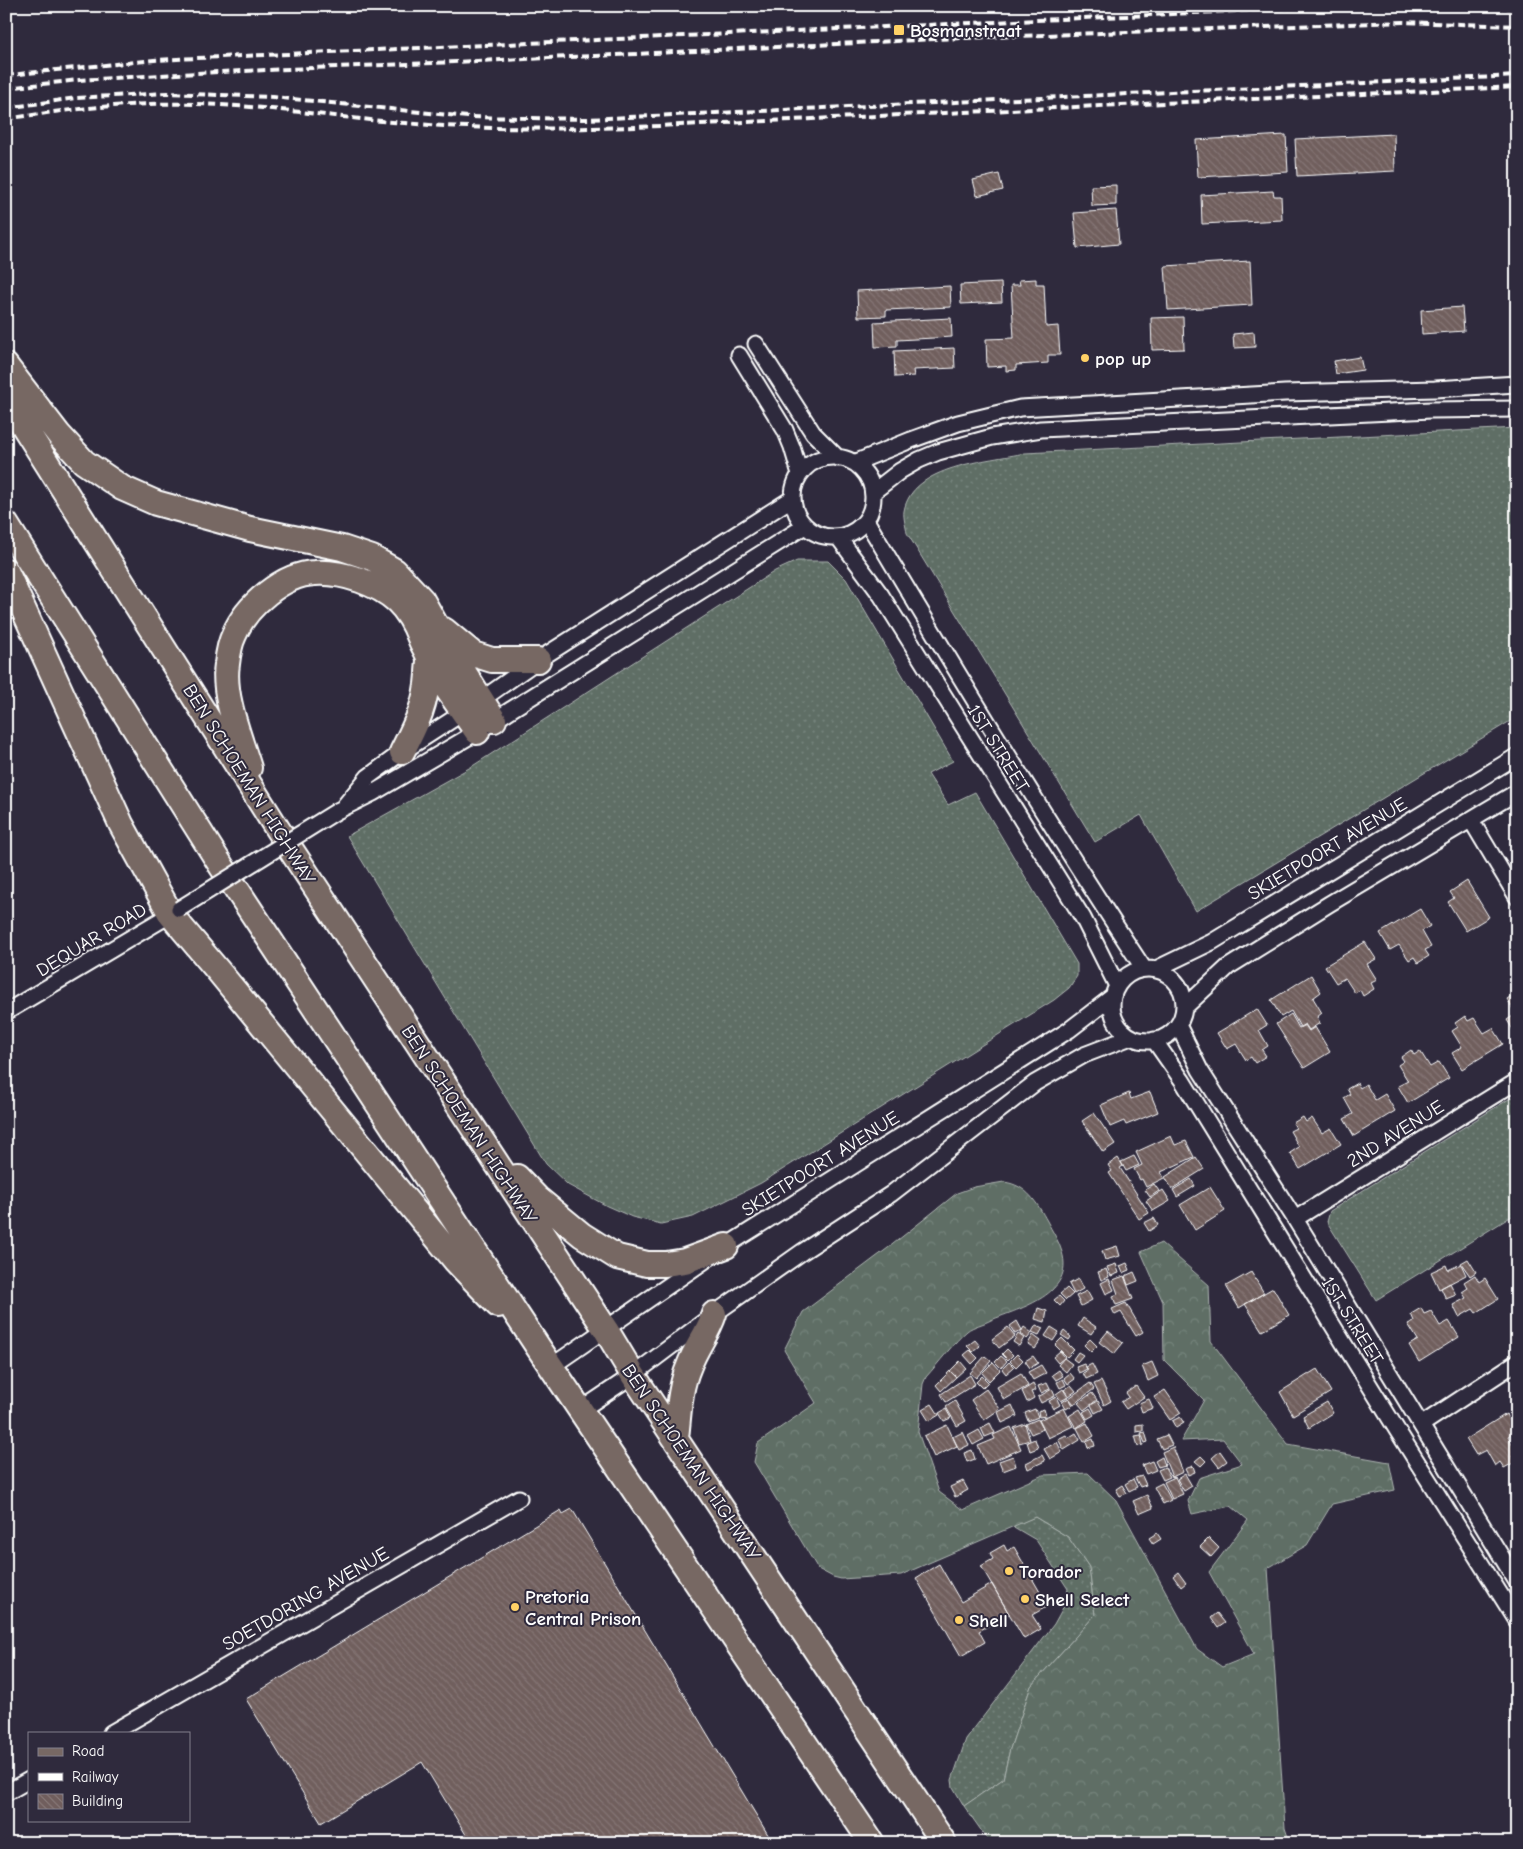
<svg xmlns="http://www.w3.org/2000/svg" width="1523" height="1849" viewBox="0 0 1523 1849" font-family="'Comic Neue',sans-serif">
  <style>
    .grass { fill: url(#grass-dots); stroke: #aeb6b2 }
    .forest { fill: url(#forest-crowns); stroke: #aeb6b2 }
    .building { fill: url(#building-back-hatch); stroke: #fff }
    .lines { fill: none; stroke-linecap: round; stroke-linejoin: round }
    .street-casing { stroke: #fff; stroke-width: 19 }
    .primary-casing { stroke: #fff; stroke-width: 28 }
    .street { stroke: #2f2a3d; stroke-width: 15 }
    .primary { stroke: #776864; stroke-width: 24 }
    .rail { stroke: #fff; stroke-width: 4; stroke-dasharray: 8 4; stroke-linecap: butt }
    .street-bridge-casing { stroke: #fff; stroke-width: 19; stroke-linecap: butt }
    .street-bridge { stroke: #2f2a3d; stroke-width: 15 }
    .poi-dot { fill: #ffd166; stroke: #2f2a3d; stroke-width: 2 }
    .labels { text-anchor: middle; stroke-width: 4; stroke-linejoin: round; paint-order: stroke }
    .poi-label { font-size: 19px; font-weight: bold; fill: #fff; stroke: #2f2a3d; text-anchor: start }
    .street-label { font-size: 19px; fill: #fff; stroke: #2f2a3d }
  </style>
  <defs>
    <pattern id="grass-dots" width="8" height="8" patternUnits="userSpaceOnUse" patternTransform="scale(1.25)"><rect width="8" height="8" fill="#5e6e65"/><path d="M2 2h.1M6 6h.1" fill="none" stroke="#76847c" stroke-width="1.8" stroke-linecap="round"/></pattern>
    <pattern id="forest-crowns" width="20" height="18" patternUnits="userSpaceOnUse" patternTransform="scale(1.25)"><rect width="20" height="18" fill="#5e6e65"/><path d="M2 6a3 3 0 1 1 6 0M12 15a3 3 0 1 1 6 0" fill="none" stroke="#76847c"/></pattern>
    <pattern id="building-back-hatch" width="6" height="6" patternUnits="userSpaceOnUse" patternTransform="scale(1.25)"><rect width="6" height="6" fill="#705e5d"/><path d="M-1 5l2 2M0 0l6 6M5-1l2 2" fill="none" stroke="#857675"/></pattern>
  </defs>
  <rect width="100%" height="100%" fill="#2f2a3d"/>
  <filter id="ink" filterUnits="userSpaceOnUse"><feTurbulence type="fractalNoise" baseFrequency=".02" numOctaves="2"/><feDisplacementMap in="SourceGraphic" scale="10" xChannelSelector="R" yChannelSelector="G"/><feConvolveMatrix kernelMatrix="1 2 1 2 8 2 1 2 1" color-interpolation-filters="sRGB"/></filter>
  <g filter="url(#ink)">
    <path class="grass" d="M1517,428V717L1196,911L1141,815L1095,842L907,533C906,527 903,517 904,511C912,465 988,461 1025,453Z
      M797,561H828L846,579L953,761L928,774L948,805L975,792L1077,964V976L1069,988L1054,1000L761,1183L693,1217L661,1224L632,1217L607,1206L568,1185L546,1164L347,836L471,767L775,571Z
      M1517,1094V1213L1376,1300L1327,1222L1330,1211Z
      M1035,1517L1068,1537L1089,1567L1095,1615L1031,1686L1010,1749L1003,1779L964,1806L953,1787L952,1780L966,1739L1054,1624L1065,1604L1068,1589L1036,1540L1012,1526Z"/>
    <path class="forest" d="M1004,1182C1027,1185 1037,1203 1047,1221C1052,1231 1059,1241 1062,1252C1075,1294 1021,1308 991,1320C984,1324 973,1326 967,1331C955,1341 938,1364 926,1377L923,1384L918,1432L939,1492L963,1510L1043,1475L1088,1473L1116,1500L1197,1649L1222,1667L1254,1654L1209,1572L1248,1520L1231,1506L1192,1514L1188,1501L1199,1478L1242,1464L1223,1439L1181,1441L1204,1400L1164,1360L1163,1302L1141,1252L1161,1243L1209,1285L1211,1341L1288,1444L1389,1462L1395,1490L1332,1504L1307,1545L1268,1568L1285,1828L1290,1843H990L964,1806L1003,1779L1010,1749L1031,1686L1095,1615L1089,1567L1068,1537L1035,1517L901,1575L841,1579L833,1577L818,1569L754,1462L758,1443L816,1403L784,1350L803,1312L888,1248L957,1193L974,1187Z"/>
    <path class="building" d="M1394,134L1395,171L1297,176L1295,139Z
      M1286,135L1288,172L1198,177L1196,140Z
      M999,174L1003,190L977,196L973,180Z
      M1116,185V205L1092,206L1091,186Z
      M1273,191L1274,196H1281L1282,220L1202,224L1201,195Z
      M1116,210L1119,244L1077,248L1074,213Z
      M1250,261L1252,305L1168,310L1165,266Z
      M1036,279V284H1044L1046,327L1058,326L1060,355H1048V363L1016,365V370L1006,371V366L987,367L986,339L1014,338L1011,285H1020L1019,280Z
      M1001,283L1002,302L961,304L960,285Z
      M950,286L951,307L886,310V316L858,317L857,291Z
      M1462,307L1464,331L1422,334L1421,310Z
      M1183,317L1184,349L1152,350L1151,318Z
      M951,318L952,337L897,340V346L875,347L874,322Z
      M1254,332L1255,347L1234,348L1233,334Z
      M954,348L955,368L913,370L914,376L895,377L894,351Z
      M1360,357L1363,370L1336,374L1334,361Z
      M1467,881L1489,917L1466,931L1448,902L1454,898L1450,892Z
      M1420,909L1430,926L1422,931L1431,947L1425,950L1429,956L1418,963L1414,957L1409,960L1399,945L1390,950L1380,933Z
      M1365,942L1376,959L1367,964L1377,980L1371,983L1374,989L1363,996L1360,990L1355,993L1345,978L1336,983L1325,966Z
      M1311,975L1321,992L1313,998L1322,1013L1317,1017L1320,1023L1309,1030L1305,1024L1300,1027L1291,1011L1281,1017L1271,1000Z
      M1517,986V1036L1507,1020L1516,1014L1507,999L1513,995L1510,990Z
      M1257,1009L1267,1025L1259,1030L1268,1046L1262,1050L1266,1056L1255,1063L1251,1057L1246,1060L1236,1044L1227,1049L1217,1033Z
      M1291,1014L1299,1028L1305,1025L1309,1031L1315,1027L1330,1052L1304,1068L1276,1024Z
      M1465,1016L1468,1021L1474,1018L1484,1033L1493,1028L1503,1044L1462,1069L1452,1053L1462,1047L1452,1031L1458,1027L1455,1023Z
      M1411,1050L1414,1055L1420,1051L1430,1067L1439,1062L1449,1078L1408,1103L1398,1086L1408,1081L1398,1065L1404,1061L1401,1057Z
      M1357,1083L1360,1088L1366,1084L1375,1100L1385,1094L1395,1111L1354,1136L1344,1119L1353,1114L1344,1098L1350,1094L1347,1089Z
      M1150,1092L1158,1112L1126,1125L1124,1121L1110,1127L1101,1105L1129,1093L1131,1099Z
      M1094,1113L1115,1144L1103,1152L1082,1121Z
      M1303,1117L1306,1122L1312,1118L1322,1133L1331,1128L1341,1144L1300,1169L1290,1153L1299,1147L1290,1131L1296,1128L1293,1123Z
      M1171,1136L1175,1145L1186,1141L1194,1157L1161,1172L1164,1178L1146,1187L1142,1179L1140,1180L1134,1169L1142,1165L1136,1152Z
      M1134,1156L1139,1165L1126,1171L1121,1162Z
      M1196,1157L1204,1169L1172,1189L1165,1177Z
      M1118,1158L1123,1166L1120,1168L1149,1213L1139,1219L1109,1173L1112,1171L1108,1165Z
      M1191,1179L1195,1186L1177,1197L1173,1190Z
      M1154,1184L1159,1191L1150,1197L1145,1190Z
      M1210,1187L1225,1211L1195,1230L1180,1205Z
      M1163,1190L1170,1201L1153,1211L1146,1201Z
      M1154,1218L1158,1225L1149,1231L1144,1223Z
      M1117,1246L1120,1256L1105,1260L1102,1251Z
      M1468,1259L1476,1272L1470,1276L1461,1263Z
      M1127,1263L1130,1270L1123,1273L1120,1266Z
      M1116,1264L1119,1273L1111,1276L1107,1267Z
      M1461,1264L1466,1275L1439,1289L1431,1272L1446,1265L1448,1270Z
      M1106,1269L1109,1277L1101,1280L1098,1272Z
      M1134,1272L1138,1281L1128,1285L1125,1276Z
      M1251,1272L1264,1293L1239,1308L1226,1286Z
      M1475,1275L1479,1282L1485,1278L1498,1299L1476,1313L1473,1309L1459,1317L1453,1305L1466,1298L1462,1292L1468,1288L1464,1282Z
      M1124,1276L1133,1299L1116,1305L1113,1296L1118,1294L1113,1280Z
      M1078,1279L1083,1289L1074,1294L1069,1284Z
      M1109,1279L1114,1290L1106,1294L1101,1283Z
      M1450,1283L1456,1295L1446,1299L1441,1288Z
      M1067,1288L1073,1294L1066,1300L1060,1294Z
      M1273,1288L1289,1315L1262,1331L1245,1304Z
      M1087,1291L1092,1300L1081,1306L1076,1296Z
      M1059,1296L1064,1301L1060,1306L1054,1300Z
      M1126,1303L1143,1332L1136,1336L1121,1312L1115,1315L1112,1309Z
      M1038,1308L1047,1311L1045,1322L1035,1319Z
      M1421,1308L1424,1314L1431,1311L1440,1326L1449,1321L1459,1337L1419,1362L1409,1345L1418,1340L1408,1324L1414,1321L1411,1314Z
      M1083,1318L1096,1327L1091,1334L1078,1326Z
      M1017,1321L1022,1330L1015,1334L1010,1326Z
      M1036,1325L1043,1328L1039,1335L1032,1332Z
      M1008,1327L1015,1336L999,1348L992,1339Z
      M1024,1327L1032,1333L1027,1339L1020,1334Z
      M1051,1327L1059,1332L1053,1341L1045,1336Z
      M1064,1331L1071,1337L1069,1340L1061,1335Z
      M1108,1331L1123,1343L1114,1354L1099,1342Z
      M1018,1334L1024,1338L1019,1346L1013,1342Z
      M1033,1335L1041,1341L1035,1349L1028,1344Z
      M1062,1338L1074,1350L1067,1357L1055,1345Z
      M1090,1339L1097,1346L1091,1352L1084,1345Z
      M975,1340L980,1346L973,1352L967,1346Z
      M1007,1349L1013,1355L1008,1360L1002,1354Z
      M970,1350L978,1358L972,1364L964,1355Z
      M1060,1351L1065,1357L1058,1363L1053,1357Z
      M1078,1352L1083,1355L1077,1362L1073,1359Z
      M1017,1354L1023,1360L1016,1367L1010,1361Z
      M985,1356L991,1361L976,1378L970,1373Z
      M1001,1356L1007,1361L1001,1368L995,1362Z
      M1033,1356L1038,1363L1030,1368L1025,1361Z
      M1064,1358L1072,1364L1066,1372L1058,1365Z
      M960,1361L966,1368L956,1377L950,1371Z
      M993,1362L1000,1370L989,1381L982,1373Z
      M1009,1362L1014,1367L1006,1374L1002,1369Z
      M1152,1362L1158,1376L1148,1381L1142,1366Z
      M1084,1364L1087,1369L1079,1373L1076,1367Z
      M1092,1364L1097,1374L1086,1379L1083,1373L1088,1370L1086,1367Z
      M1041,1365L1046,1373L1033,1380L1028,1372Z
      M1317,1369L1331,1392L1293,1415L1280,1392Z
      M1059,1370L1063,1376L1056,1380L1052,1375Z
      M950,1371L956,1377L941,1391L936,1385Z
      M1021,1373L1028,1386L1004,1400L997,1387Z
      M1070,1373L1075,1379L1068,1384L1064,1378Z
      M970,1375L975,1384L946,1402L941,1394Z
      M982,1376L988,1382L982,1388L976,1382Z
      M1063,1379L1066,1385L1060,1388L1057,1382Z
      M1101,1381L1111,1401L1104,1405L1094,1384Z
      M1047,1383L1050,1389L1041,1393L1038,1386Z
      M1090,1383L1094,1389L1074,1404L1069,1398Z
      M1033,1384L1036,1390L1031,1392L1034,1398L1027,1402L1022,1391Z
      M1071,1385L1076,1391L1069,1396L1064,1390Z
      M1136,1386L1144,1397L1126,1409L1121,1402L1129,1397L1126,1393Z
      M986,1389L1000,1409L984,1420L971,1400Z
      M1052,1389L1055,1396L1041,1403L1038,1397Z
      M1063,1389L1068,1397L1061,1401L1056,1394Z
      M1165,1390L1181,1413L1170,1420L1154,1397Z
      M1092,1393L1097,1400L1084,1410L1078,1403Z
      M1056,1397L1060,1405L1053,1409L1049,1401Z
      M1069,1398L1073,1405L1066,1409L1062,1402Z
      M1149,1399L1153,1408L1142,1412L1139,1403Z
      M955,1401L966,1421L957,1426L946,1407Z
      M1098,1401L1103,1409L1095,1413L1091,1405Z
      M1327,1402L1333,1413L1309,1428L1303,1416Z
      M932,1404L939,1415L929,1421L922,1410Z
      M1012,1405L1017,1416L1002,1423L998,1412Z
      M1064,1408L1073,1426L1048,1438L1039,1420Z
      M1090,1408L1094,1415L1087,1419L1083,1412Z
      M946,1409L951,1418L944,1421L939,1413Z
      M1035,1409L1038,1417L1028,1421L1025,1413Z
      M1044,1409L1046,1416L1039,1417L1038,1411Z
      M1080,1409L1087,1421L1076,1428L1069,1416Z
      M1506,1414L1516,1431L1508,1436L1517,1452L1512,1456L1515,1462L1504,1468L1500,1462L1495,1466L1486,1450L1476,1455L1466,1439Z
      M1180,1417L1184,1423L1176,1428L1172,1421Z
      M1038,1419L1043,1429L1031,1434L1026,1424Z
      M990,1423L995,1433L985,1437L981,1428Z
      M1087,1423L1094,1436L1084,1442L1077,1428Z
      M1025,1424L1030,1440L1019,1443L1014,1428Z
      M1143,1424V1431L1136,1432V1425Z
      M947,1425L957,1446L934,1457L924,1436Z
      M1011,1427L1021,1449L986,1464L978,1446L995,1439L993,1435Z
      M979,1430L984,1439L973,1445L968,1436Z
      M963,1432L969,1445L959,1450L953,1437Z
      M1145,1432L1148,1442L1145,1443L1141,1433Z
      M1076,1433L1080,1440L1064,1450L1058,1439L1066,1435L1068,1438Z
      M1141,1435L1143,1445L1138,1446L1135,1436Z
      M1167,1435L1172,1445L1162,1449L1157,1439Z
      M1035,1439L1038,1448L1030,1451L1027,1442Z
      M1093,1439L1095,1446L1088,1448L1086,1442Z
      M1057,1442L1062,1452L1050,1459L1044,1449Z
      M1173,1447L1183,1472L1172,1477L1162,1452Z
      M972,1450L975,1459L967,1462L964,1453Z
      M1220,1451L1227,1461L1219,1467L1212,1458Z
      M1042,1455L1045,1461L1028,1469L1026,1463Z
      M1013,1456L1016,1466L1003,1471L999,1461Z
      M1201,1456L1206,1461L1201,1466L1195,1461Z
      M1162,1457L1165,1465L1158,1467L1155,1461Z
      M1152,1461L1156,1470L1146,1474L1142,1465Z
      M1193,1466L1195,1472L1188,1475L1185,1469Z
      M1165,1467L1170,1477L1163,1480L1158,1470Z
      M1185,1474L1192,1486L1184,1491L1177,1479Z
      M1142,1476L1146,1485L1140,1487L1135,1478Z
      M1175,1477L1183,1494L1172,1499L1164,1482Z
      M1133,1479L1137,1487L1129,1491L1125,1484Z
      M963,1481L968,1490L955,1497L950,1487Z
      M1162,1483L1171,1500L1163,1504L1154,1487Z
      M1122,1485L1127,1493L1120,1496L1116,1489Z
      M1147,1495L1153,1508L1139,1514L1133,1501Z
      M572,1509L773,1843H471L422,1762L321,1823L246,1699L561,1510L563,1514Z
      M1157,1533L1161,1539L1153,1544L1149,1538Z
      M1209,1538L1219,1548L1211,1557L1200,1547Z
      M1004,1545L1007,1551L1014,1547L1048,1606L1032,1615L1041,1629L1024,1639L981,1566L993,1559L990,1553Z
      M939,1564L961,1602L992,1584L1009,1614L979,1631L985,1642L961,1656L916,1578Z
      M1178,1572L1186,1583L1181,1587L1173,1576Z
      M1217,1613L1225,1623L1218,1628L1211,1618Z"/>
    <g class="lines">
      <g class="street-casing">
        <path id="street" d="M756,344L813,433L838,458
          M739,355L785,430L792,447L800,474
          M793 497a40 40 0 1 1 80 0a40 40 0 1 1-80 0Z
          M854,463L911,440L958,423L1020,408L1285,393L1435,389L1517,384
          M873,492L900,471L919,460L938,452L992,437L1041,429L1431,410L1517,409
          M866,520C956,671 1047,822 1144,969
          M838,537L881,595L1083,918L1117,986
          M345,805L368,777L402,752L464,712L538,660L793,498
          M337,811L373,793L477,732L512,709L805,526
          M1471,820L1517,897
          M1112 1005a36 36 0 1 1 72 0a36 36 0 1 1-72 0Z
          M1156,969L1212,942L1517,756
          M1184,1008L1228,967L1329,904L1517,792
          M6,1012L178,910
          M1178,1025L1200,1070L1295,1219L1517,1582
          M1154,1040L1182,1080L1397,1430L1517,1621
          M1295,1219L1517,1081
          M552,1366L726,1246L1069,1030L1112,997
          M581,1410L633,1375L714,1314L802,1252L891,1194L1035,1083L1084,1055L1131,1037
          M1421,1425L1517,1362
          M111,1733L519,1498
          M6,1793L29,1780"/>
      </g>
      <g class="primary-casing">
        <path id="primary" d="M6,366L59,435L84,462L122,488L156,503L250,529L342,548L372,558L395,571L422,600L451,652L494,720
          M6,398L278,830L606,1330L633,1375L944,1843
          M6,524L222,867L540,1350L872,1843
          M6,571L121,824L171,915L220,973L455,1260L498,1305
          M444,630L473,654L492,660H538
          M429,658L440,679L477,732
          M249,768C240,738 222,695 227,664C228,655 230,643 234,635C246,606 283,574 315,573C330,572 345,575 360,580C391,591 408,606 420,638C422,645 428,652 429,659C429,663 428,669 428,674C426,706 416,724 402,752
          M517,1177L537,1198L582,1235L617,1257L647,1264H666L685,1261L726,1246
          M676,1438C679,1413 679,1389 689,1366C696,1347 708,1333 714,1314"/>
      </g>
      <use href="#street" class="street"/>
      <use href="#primary" class="primary"/>
      <path class="rail" d="M1447,6L1517,8
        M6,76L27,73L154,60L1348,6
        M6,88L79,80L196,73L595,56L936,39L1403,22L1517,26
        M6,108L76,98L167,93L273,97L468,117L587,119L1517,76
        M6,119C69,109 131,102 194,104C265,105 335,118 405,123C482,130 559,129 636,127L1517,87"/>
      <g class="street-bridge-casing">
        <path id="street-bridge" d="M179,909L337,811"/>
      </g>
      <use href="#street-bridge" class="street-bridge"/>
    </g>
  </g>
  <g class="poi-dot">
    <rect x="893" y="24" width="12" height="12" rx="2.5"/>
    <circle cx="1085" cy="358" r="5"/>
    <circle cx="1009" cy="1571" r="5"/>
    <circle cx="1025" cy="1599" r="5"/>
    <circle cx="515" cy="1607" r="5"/>
    <circle cx="959" cy="1620" r="5"/>
  </g>
  <g class="labels">
    <g class="poi-label">
      <text x="910" y="37">Bosmanstraat</text>
      <text x="1095" y="365">pop up</text>
      <text x="1019" y="1578">Torador</text>
      <text x="525" y="1603">Pretoria<tspan x="525" dy="22">Central Prison</tspan></text>
      <text x="1035" y="1606">Shell Select</text>
      <text x="969" y="1627">Shell</text>
    </g>
    <g class="street-label">
      <text transform="translate(999 748) rotate(58)" y="7">1ST STREET</text>
      <text transform="translate(250 784) rotate(58)" y="7">BEN SCHOEMAN HIGHWAY</text>
      <text transform="translate(1327 848) rotate(-31)" y="7">SKIETPOORT AVENUE</text>
      <text transform="translate(91 939) rotate(-31)" y="7">DEQUAR ROAD</text>
      <text transform="translate(470 1124) rotate(57)" y="7">BEN SCHOEMAN HIGHWAY</text>
      <text transform="translate(1395 1133) rotate(-32)" y="7">2ND AVENUE</text>
      <text transform="translate(820 1163) rotate(-32)" y="7">SKIETPOORT AVENUE</text>
      <text transform="translate(1353 1320) rotate(58)" y="7">1ST STREET</text>
      <text transform="translate(692 1462) rotate(56)" y="7">BEN SCHOEMAN HIGHWAY</text>
      <text transform="translate(305 1598) rotate(-30)" y="7">SOETDORING AVENUE</text>
    </g>
  </g>
  <rect width="1523" height="1849" fill="none" stroke="#2f2a3d" stroke-width="25"/>
  <rect x="12" y="12" width="1498" height="1824" fill="none" stroke="#fff" stroke-width="2" filter="url(#ink)"/>
  <rect x="28" y="1732" width="162" height="90" fill="#2f2a3d" stroke="#827f8b"/>
  <rect x="38" y="1748" width="25" height="8" fill="#776864" stroke="#827f8b"/>
  <text x="72" y="1756" font-size="15" fill="#ffffff">Road</text>
  <rect x="38" y="1773" width="25" height="8" fill="#ffffff" stroke="#827f8b"/>
  <text x="72" y="1782" font-size="15" fill="#ffffff">Railway</text>
  <rect x="38" y="1794" width="25" height="15" fill="url(#building-back-hatch)" stroke="#827f8b"/>
  <text x="72" y="1806" font-size="15" fill="#ffffff">Building</text>
</svg>
